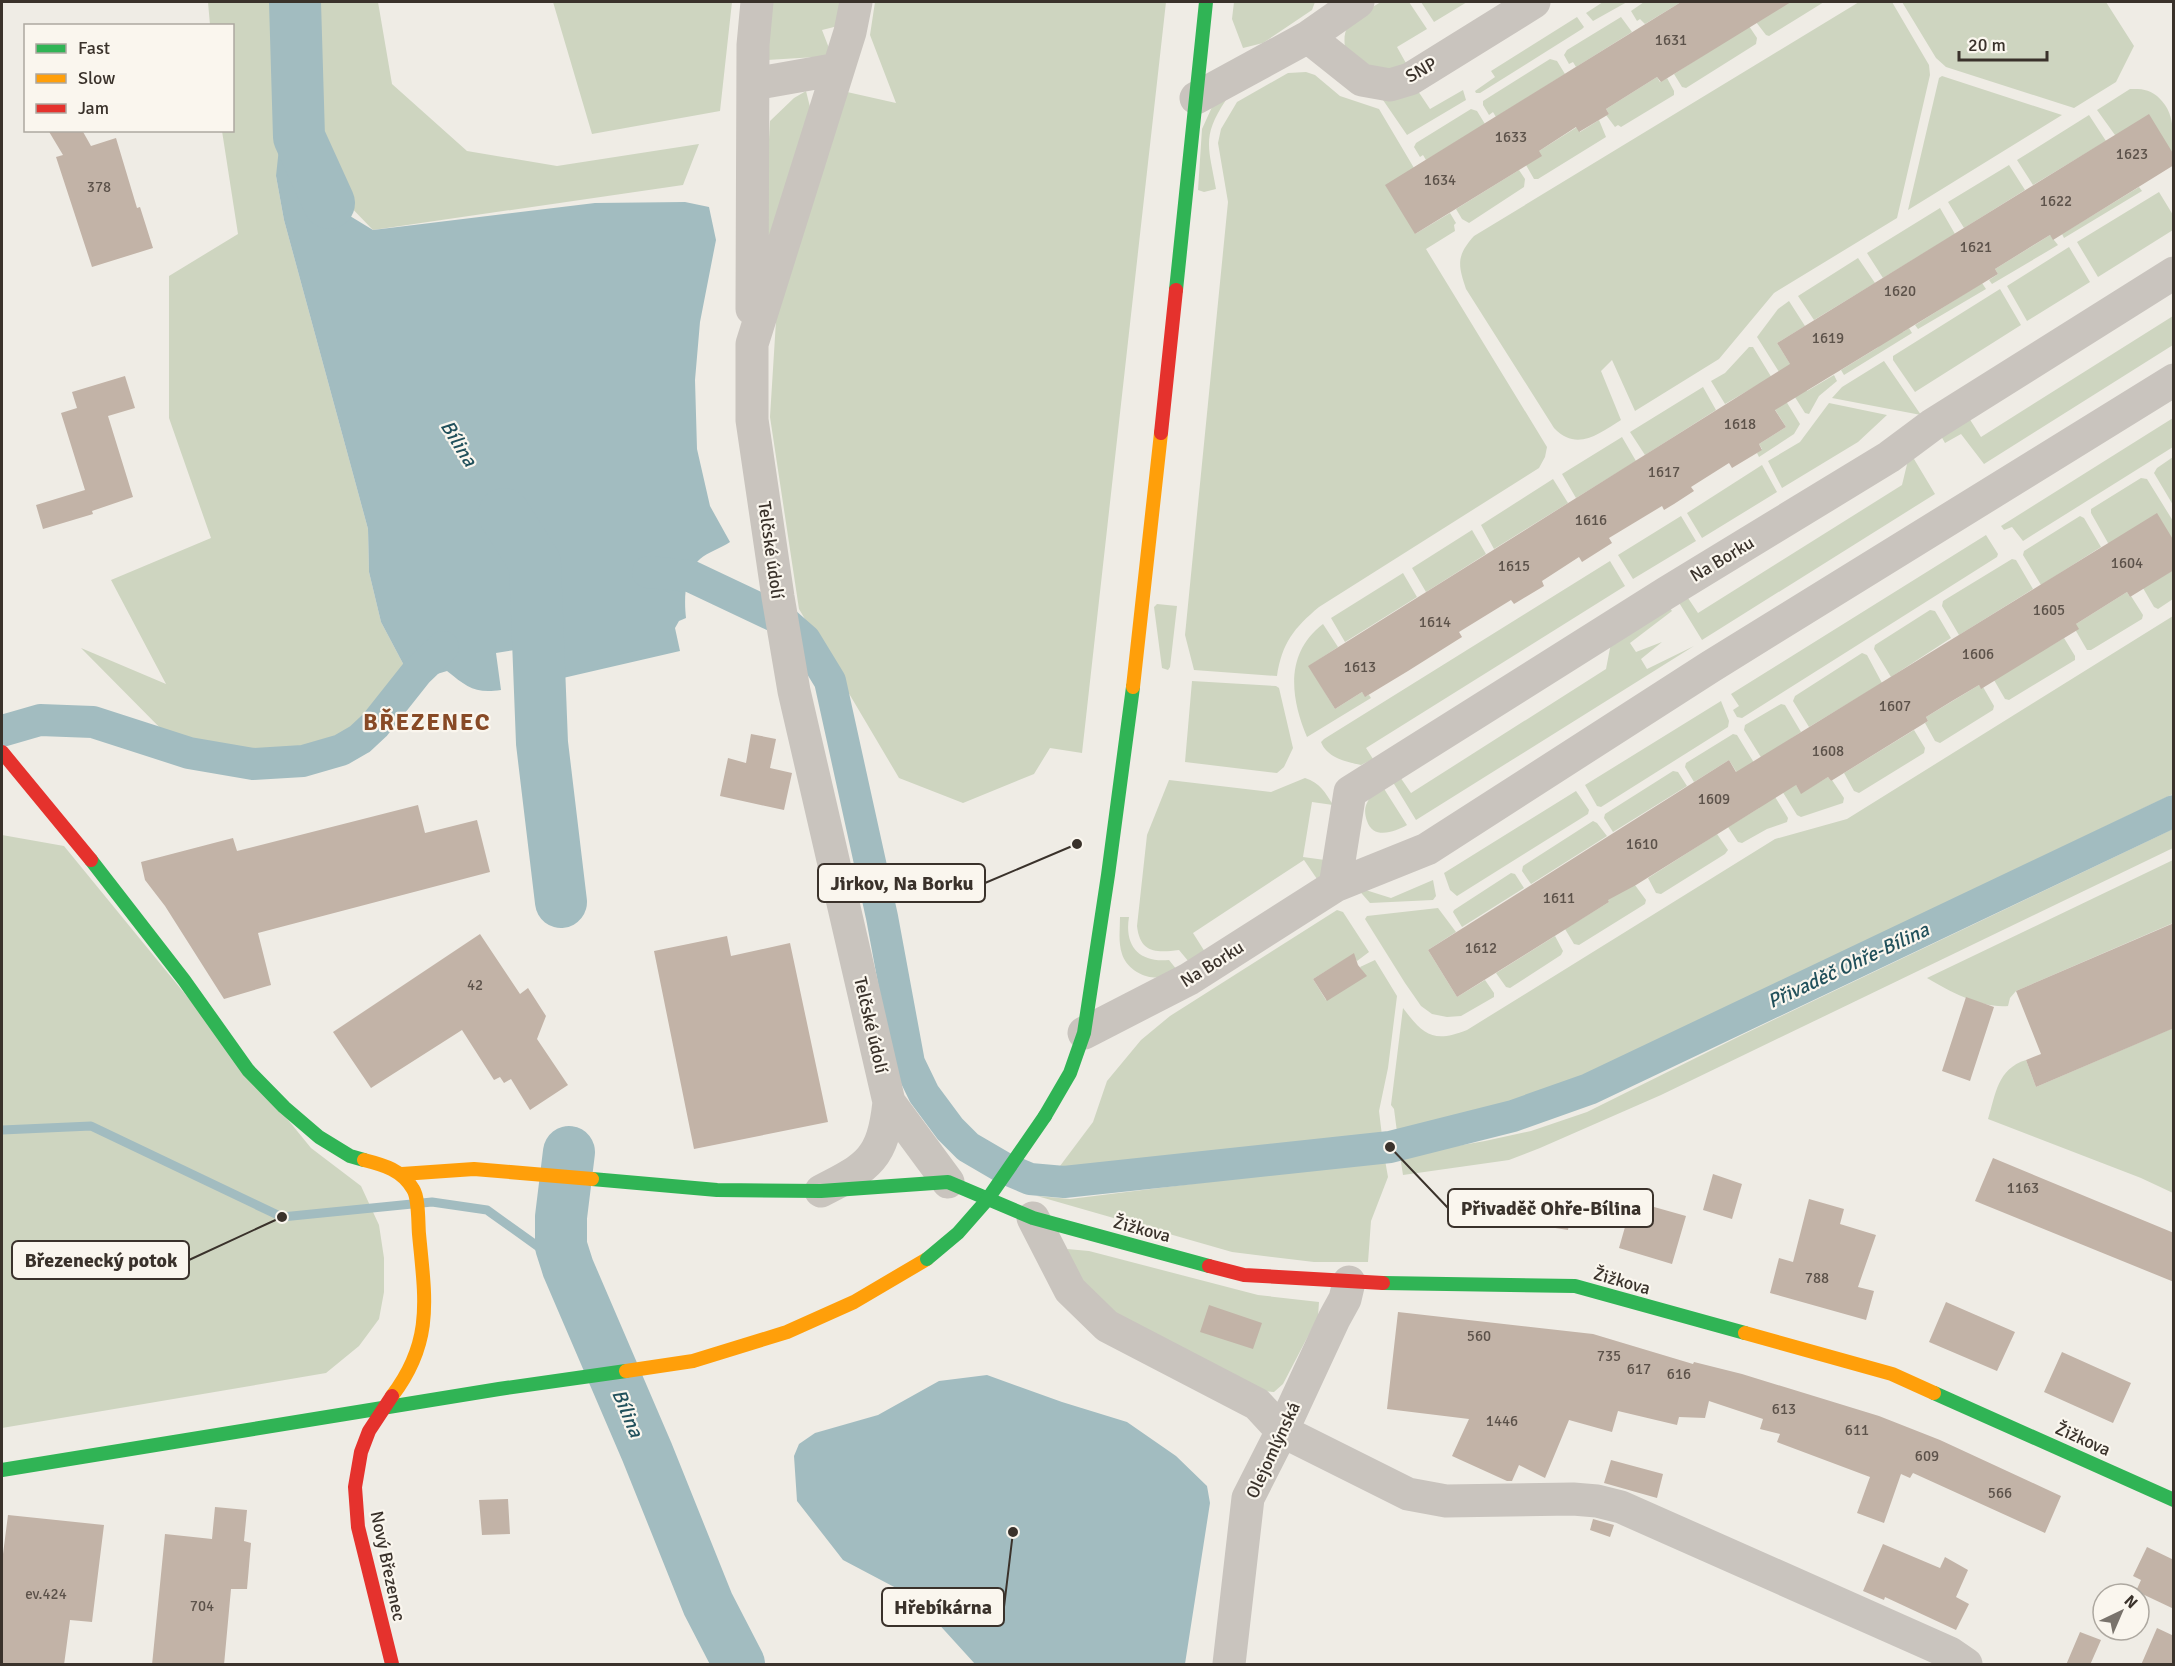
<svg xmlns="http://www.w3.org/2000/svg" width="2175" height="1666" viewBox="0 0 2175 1666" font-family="Signika,sans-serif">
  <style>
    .green { fill: #ced5c0 }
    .water { fill: #a2bcc0 }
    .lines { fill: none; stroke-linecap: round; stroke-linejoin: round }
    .stream { stroke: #a2bcc0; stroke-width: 9 }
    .canal { stroke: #a2bcc0; stroke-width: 32 }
    .river { stroke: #a2bcc0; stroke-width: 52 }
    .building { fill: #c2b3a7 }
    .street { stroke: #c9c4be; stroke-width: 33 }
    .fast { stroke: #30b455; stroke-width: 14 }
    .slow { stroke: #ff9f0a; stroke-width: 14 }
    .jam { stroke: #e5322d; stroke-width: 14 }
    .fast-bridge { stroke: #30b455; stroke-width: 14 }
    .labels { text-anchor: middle; stroke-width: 4.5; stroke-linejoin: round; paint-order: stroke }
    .number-label { font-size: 15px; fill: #5c524a }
    .street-label { font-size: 18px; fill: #3a322b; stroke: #faf6ee }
    .water-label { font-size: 20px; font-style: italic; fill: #21505b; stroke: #faf6ee }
    .district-label { font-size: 24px; font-weight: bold; letter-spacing: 1.5px; fill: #884a26; stroke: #faf6ee }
    .leader { fill: none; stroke: #3a322b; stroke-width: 2 }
    .callout-dot { fill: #3a322b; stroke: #faf6ee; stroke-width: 2 }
    .callout { fill: #faf6ee; stroke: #3a322b; stroke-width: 2 }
    .callout-label { font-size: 20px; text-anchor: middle; font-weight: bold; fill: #3a322b }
  </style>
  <rect width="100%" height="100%" fill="#efece5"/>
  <path class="green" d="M208,2H378L392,84L467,151L557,166L699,144L683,185L373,230L341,197L276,176L284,220L368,529L369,572L381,622L408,673L378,713L358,733L340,743L288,756L248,758L175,743L81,648L166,684L111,580L211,538L169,418V276L238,234L222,131L232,130V26L210,25Z
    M553,2H732L720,111L592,134Z
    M768,2H846L842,25L822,30L832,56L767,60Z
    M875,2H1166L1082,753L1050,748L1034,774L963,803L899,778L799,609L770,417L777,305L847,92L896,103L870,35Z
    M1234,2H1315L1312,10L1263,43L1243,48L1232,19Z
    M1381,2H1409L1427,29L1397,47L1407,65L1377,71L1345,47C1341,20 1361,14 1381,2Z
    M1421,2H1467L1434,22Z
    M1603,2H1627L1593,21L1586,13Z
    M1644,2H1681L1645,24L1640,19L1637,21L1631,11Z
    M1789,2H1824L1769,36L1766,35L1756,22Z
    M1859,2H1892L1929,65L1930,75L1897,218L1774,293L1719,359L1635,411L1612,360L1601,371L1621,420C1598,434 1577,452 1554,428L1466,289C1458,265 1456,256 1474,236Z
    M1902,2H2106L2134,46L2116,82L2074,108L1946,67L1936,58Z
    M1577,17L1584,27L1582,29L1480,93H1476L1475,91L1495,77L1491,71Z
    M1621,17L1632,32L1576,67L1573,62L1569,64L1564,55L1567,50Z
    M1749,26L1757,38L1756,44L1686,88L1682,87L1674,74Z
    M1550,59L1557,61L1565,74L1496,117L1493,112L1489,115L1483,105V101Z
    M1306,72L1315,75L1340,96L1379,109L1414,168L1415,234L1450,213L1456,223L1454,225L1455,231L1426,249L1547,447L1545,457L1539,468L1319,607C1294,628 1282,643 1277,676L1194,670L1185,635L1228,202L1218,143L1221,129L1237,102L1288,73Z
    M1942,76L2062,115L1908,210L1939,78Z
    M1657,77L1660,82L1667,78L1674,91V95L1621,127L1618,125L1615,127L1606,115L1609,114L1606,109Z
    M2130,89C2142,89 2148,89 2157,96C2175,112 2173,129 2173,155L2115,135L2097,110Z
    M1463,90L1466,100L1407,135L1383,100L1418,91L1430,109Z
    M806,91L810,107L769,260L765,211L770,121L794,98Z
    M1226,100C1201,137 1209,148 1216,189L1204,192L1198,190L1202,129L1212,107Z
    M1471,109L1477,111L1485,124L1426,160L1423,155L1420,157L1414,147L1416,143Z
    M2089,115L2106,141L2033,185L2017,160Z
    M1599,120L1606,137L1538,179H1534L1526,165L1539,151L1577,127L1580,132Z
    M2009,165L2025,190L1964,228L1948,202Z
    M1519,170L1525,179L1524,187L1469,223L1462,219L1456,209Z
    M2139,187L2142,191L2064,238L2062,234Z
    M2159,192L2173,215V230L2098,277L2077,242Z
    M1940,208L1955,234L1883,278L1867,253Z
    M2050,235L2058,245L1992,284L1989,280L1998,274L1995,269Z
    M2069,247L2090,282L2027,321L2007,286Z
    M1858,258L1875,283L1814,320L1798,296Z
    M1982,283L1986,289L1918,329L1915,325Z
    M2000,289L2021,325L1915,392L1893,360V356Z
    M1789,301L1805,326L1777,343L1807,391L1834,375L1837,381L1819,396L1809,414L1805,413L1757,337L1778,309Z
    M2173,316V345L1984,464L1961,434L1945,443L1941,436L1969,418L1981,437Z
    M1899,327L1903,332L1909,328L1912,333L1844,375L1841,370L1877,348Z
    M1749,347H1753L1800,424L1794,434L1759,457L1757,453L1762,449L1759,444L1786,427L1759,384L1725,404L1711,381L1725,373Z
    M1884,361L1921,415L1832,398L1842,387Z
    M1703,387L1716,410L1645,455L1630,432Z
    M1829,403L1887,415L1858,442L1782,488L1768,461L1800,442Z
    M2173,418V447L2023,541L2012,527L2004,530L2001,526Z
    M1622,437L1636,461L1576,498L1562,474Z
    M1909,456L1914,459L1935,494L1702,640L1678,601L1686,595L1698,613L1902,485Z
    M2173,457V505L2154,473L2157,468Z
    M1762,465L1777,492L1702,538L1687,513Z
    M2141,478L2147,479L2173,521V541L2108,543L2091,513V509Z
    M1553,479L1568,503L1494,549L1481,525Z
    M1681,516L1696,541L1633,579L1618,555Z
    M2080,516L2084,518L2101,547L2041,585L2023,555L2024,551Z
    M1472,530L1486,554L1426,592L1412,568Z
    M1986,535L1998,554L1997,557L1742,718L1737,717L1733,710L1739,706L1731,694Z
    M2012,559L2016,560L2033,589L1959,635L1942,606L1943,601Z
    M1610,561L1625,586L1366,748L1373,759L1361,765C1347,762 1327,758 1321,742L1324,739Z
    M2173,570V599L2158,609L2154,607L2143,588Z
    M1403,573L1417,597L1345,642L1331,618Z
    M2127,592L2130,597L2131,596L2143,615L2142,619L2091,650H2087L2076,631V624Z
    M1157,604L1177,606L1170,667L1168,670L1162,668L1154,607Z
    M1669,607L1672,611L1630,643L1636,652L1662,642L1641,659L1647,669L1694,646L1416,820L1391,779L1398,774L1411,793L1606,669L1611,643Z
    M1930,610L1935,611L1951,638L1891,677L1874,649L1875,645Z
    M2173,616V794L1584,1077L1506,1106L1397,1132L1394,1109L1391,1105L1403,1008C1424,1036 1434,1043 1467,1030L1775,839L1847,819Z
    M1323,624L1338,647L1309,666L1335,709L1362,692L1365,696L1369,695L1371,698L1307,737C1290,697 1285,653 1323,624Z
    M2064,638L2075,656V660L2009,700L2005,699L1994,680L2046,643L2049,647Z
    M1862,653L1867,655L1882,683L1809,727L1793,701L1795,696Z
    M1192,681L1276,686L1279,688L1293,748L1284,767L1277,773L1185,762Z
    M1979,685L1981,688L1983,687L1994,706L1993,710L1940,743L1935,741L1925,723L1928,721L1926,717Z
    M1721,701L1729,721L1728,727L1601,807L1597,806L1585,785Z
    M1781,704L1785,705L1801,732L1774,750L1801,793L1828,777L1831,781L1832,780L1844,798L1843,803L1801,817L1797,815L1744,730L1745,725Z
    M1914,730L1925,748L1924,753L1859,793L1854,791L1844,773Z
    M1733,734L1737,735L1788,818L1787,822L1767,829L1742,843L1738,842L1728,827L1759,808L1729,760L1694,782L1685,767L1686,763Z
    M1673,771L1678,772L1687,786L1613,832L1604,818L1605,814Z
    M1305,778C1320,783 1325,792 1333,805L1312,802L1303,857L1325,860L1321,876L1317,879L1304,860L1193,933L1205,952L1189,962L1179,950C1156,953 1140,953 1137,926L1147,835L1169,780L1271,792Z
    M1381,784L1407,825C1395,832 1373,840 1367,821C1365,815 1364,809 1367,803C1370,796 1376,789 1381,784Z
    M1576,791L1589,810L1588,814L1457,896L1450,890L1444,873Z
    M1593,821L1597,823L1607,836L1531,884L1522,871L1523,866Z
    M2173,829V848L1661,1095L1540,1148L1509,1160L1403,1175L1400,1156L1485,1141L1531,1131L1587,1112L1742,1035Z
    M1717,834L1728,850L1725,854L1661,894L1656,893L1648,878Z
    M2,835L64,846L311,1148L361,1186L379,1225L384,1258V1292L379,1319L359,1346L326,1373L2,1428Z
    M2173,860V923L2016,991L2010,998L2008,1006C1980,1008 1951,992 1927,978Z
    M1511,873L1515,874L1524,888L1462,927L1453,912L1454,910Z
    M1433,880L1436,896L1433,900L1370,903L1356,887L1391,898Z
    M1632,881L1646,900L1645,904L1579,945L1574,944L1565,929L1609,902L1606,897Z
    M1438,908L1456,932L1428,950L1457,997L1485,980L1494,993V997L1461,1016L1447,1017L1432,1014L1421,1006L1405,983L1365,919L1367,916Z
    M1337,910L1343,912L1369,952L1357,961L1352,955L1313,979L1326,1000L1365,976L1360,967L1375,960L1397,996L1388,1068L1379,1111L1382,1136L1086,1172L1057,1170L1093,1122L1107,1081L1141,1040L1170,1016Z
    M1120,917H1129C1124,947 1140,963 1169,960L1177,970C1171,972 1165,976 1159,977C1145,980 1126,968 1122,954C1118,942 1120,929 1120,917Z
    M1555,936L1563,951L1561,955L1510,988L1506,987L1496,973Z
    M2173,1028V1193L2141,1178L1988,1119C1996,1094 1997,1069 2026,1060L2036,1087Z
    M1385,1160L1388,1177L1371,1221L1368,1262H1314L1232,1252L1037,1196L1070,1199Z
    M1067,1249L1089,1251L1258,1295L1319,1302L1318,1317L1283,1384L1274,1392L1261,1391L1125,1329L1085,1291Z"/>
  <path class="water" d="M299,137L323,138L339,163L341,197L350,216L373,230L595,203L685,202L709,207L716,240L700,322L695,380L697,449L710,506L730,542C721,548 708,552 700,559C684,572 684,600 686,618L679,621L675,628L680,651L563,678L550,578H526L525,686H522L515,650L496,653L501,690C475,694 467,687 447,671L417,680L408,673L381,622L369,572L368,529L284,220L276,176L279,148Z
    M987,1375L1062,1402L1127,1422L1176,1456L1207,1486L1210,1503L1185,1664H975L915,1598L843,1560L797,1501L794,1456L799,1444L815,1433L878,1415L939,1381Z"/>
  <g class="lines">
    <path class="stream" d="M2,1130L91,1126L282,1217L432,1202L487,1210L568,1268"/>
    <path class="canal" d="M648,572L690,576L781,619L805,640L830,681L882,917L909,1063L924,1094L950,1129L968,1147L1004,1168L1030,1179L1064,1182L1390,1147L1513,1116L1589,1089L2174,811
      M2,731L40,720L93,722L189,753L253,764L303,761L341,750L360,739L375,725L417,672L443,647"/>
    <path class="river" d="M295,2L299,137L329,203
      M504,514L535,563L542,743L561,902
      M569,1152L561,1217V1246L568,1268L647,1452L708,1604L739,1664"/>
  </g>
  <path class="building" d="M1681,2H1791L1661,82L1657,77L1606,109L1609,114L1579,132L1576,127L1539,151L1542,156L1415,234L1385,185Z
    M2149,114L2174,155V165L2053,240L2050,235L2024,251L1995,269L1998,274L1775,410L1786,427L1759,444L1762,450L1732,468L1729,463L1691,487L1694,491L1674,504L1664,510L1662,506L1609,538L1612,543L1582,562L1579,557L1542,581L1544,586L1514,604L1511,600L1459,632L1462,637L1408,671L1365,697L1362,692L1335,709L1308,666L1790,364L1777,343Z
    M48,130H82L91,146L116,138L137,208L140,207L153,248L92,267L56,157L63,155Z
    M125,376L135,408L108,416L133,497L92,511L93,514L43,529L36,505L85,490L61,413L77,408L72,392Z
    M2157,513L2174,541V570L2130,597L2127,592L2076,624L2079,629L1981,689L1979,685L1952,701L1926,717L1928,721L1831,781L1828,777L1801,794L1796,785L1636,885L1608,900L1609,902L1457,997L1428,950L1729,760L1736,772Z
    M751,734L776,739L770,768L792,773L784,810L720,796L728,758L746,763Z
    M418,805L425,833L477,820L490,872L258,933L271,985L224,999L165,906L145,880L141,862L233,838L237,851Z
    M2174,923V1028L2036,1087L2026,1060L2041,1054L2016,991Z
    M480,934L520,994L528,988L546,1016L537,1039L568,1085L530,1110L511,1079L504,1083L500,1077L494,1080L462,1030L371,1088L333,1032Z
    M727,936L731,956L790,943L828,1122L694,1149L654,951Z
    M1354,953L1358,965L1367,976L1327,1001L1313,979Z
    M1966,997L1994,1007L1970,1081L1942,1071Z
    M1993,1158L2174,1233V1282L1975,1201Z
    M1713,1174L1742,1184L1732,1219L1703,1210Z
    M1529,1193L1573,1201L1568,1230L1524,1223Z
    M1809,1199L1844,1209L1840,1224L1876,1235L1858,1287L1874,1291L1866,1320L1770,1293L1779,1258L1793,1262Z
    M1647,1205L1686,1216L1672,1264L1619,1248L1631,1206L1645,1209Z
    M1946,1302L2015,1332L1997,1371L1929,1342Z
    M1209,1305L1262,1323L1253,1349L1200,1332Z
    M1398,1312L1593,1334L1693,1364L1694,1362L1742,1374L1879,1416L1940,1440L2061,1496L2045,1533L1913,1473L1910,1478L1901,1474L1884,1523L1857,1513L1870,1477L1777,1442L1780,1434L1760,1429L1763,1419L1709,1401L1705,1418L1679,1417L1677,1425L1618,1411L1612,1432L1569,1420L1545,1478L1519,1465L1512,1481H1507L1452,1456L1469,1419L1387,1409Z
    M2062,1352L2131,1383L2113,1423L2044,1392Z
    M1611,1460L1663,1474L1657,1498L1604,1483Z
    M508,1499L510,1534L482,1535L479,1500Z
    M215,1507L247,1510L244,1541L251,1543L247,1589H231L224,1665H152L165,1534L212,1539Z
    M8,1515L104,1525L92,1622L70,1620L64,1665H2V1562Z
    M1593,1519L1614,1525L1610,1537L1590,1530Z
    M1883,1544L1940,1568L1945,1557L1968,1570L1956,1597L1969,1604L1956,1630L1885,1597L1884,1600L1863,1591Z
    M2147,1547L2174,1560V1609L2136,1591L2141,1580L2133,1576Z
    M2157,1628L2174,1636V1665H2141Z
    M2080,1632L2101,1640L2090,1665H2066Z"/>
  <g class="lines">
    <path class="street" d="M856,2L850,32L752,344V420L778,597L794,691L889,1102
      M1308,37L1362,80L1390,85L1410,79L1534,2
      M754,84L838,69
      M1196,98L1308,37L1358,2
      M752,309L753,45L757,2
      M1335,886L1350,792L1666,593L1889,457L1932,425L2174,273
      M1084,1033L1189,979L1335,886L1427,849L1710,667L2174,380
      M821,1191C869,1167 883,1158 889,1102L948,1182
      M1033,1218L1070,1290L1107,1326L1257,1404L1282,1431L1408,1494L1446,1501L1573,1499L1597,1501L1621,1507L1950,1653L1966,1664
      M1229,1664L1248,1498L1282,1431L1334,1319L1345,1299L1349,1282"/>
    <path class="fast" d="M1176,290L1206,2
      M91,860L184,980L248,1070L284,1107L319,1137L350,1156L364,1160
      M1045,1116L1070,1073L1084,1033L1108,875L1133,687
      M592,1179L717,1190L821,1191L948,1182L1033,1218L1209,1266
      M1383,1283L1575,1286L1745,1333
      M1934,1393L2174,1500
      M2,1470L499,1389L626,1371"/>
    <path class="slow" d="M1133,687L1161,433
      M364,1160C384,1165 402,1170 413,1189C419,1198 418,1223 419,1234C425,1298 434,1341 392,1396
      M402,1174L474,1169L592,1179
      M1745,1333L1892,1374L1934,1393
      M626,1371L693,1361L787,1332L854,1302L927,1259"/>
    <path class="jam" d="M1161,433L1176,290
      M2,752L91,860
      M1209,1266L1244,1275L1383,1283
      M392,1664L358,1527L355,1487L361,1452L369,1431L392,1396"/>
    <path class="fast-bridge" d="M927,1259L958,1233L987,1200L1045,1116"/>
  </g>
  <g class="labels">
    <g class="number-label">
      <text x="1671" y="45">1631</text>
      <text x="1511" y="142">1633</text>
      <text x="2132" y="159">1623</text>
      <text x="1440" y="185">1634</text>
      <text x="99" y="192">378</text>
      <text x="2056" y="206">1622</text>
      <text x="1976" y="252">1621</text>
      <text x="1900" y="296">1620</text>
      <text x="1828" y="343">1619</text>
      <text x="1740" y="429">1618</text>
      <text x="1664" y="477">1617</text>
      <text x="1591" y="525">1616</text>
      <text x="2127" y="568">1604</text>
      <text x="1514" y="571">1615</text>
      <text x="2049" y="615">1605</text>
      <text x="1435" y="627">1614</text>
      <text x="1978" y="659">1606</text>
      <text x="1360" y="672">1613</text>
      <text x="1895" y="711">1607</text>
      <text x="1828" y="756">1608</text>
      <text x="1714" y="804">1609</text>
      <text x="1642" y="849">1610</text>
      <text x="1559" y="903">1611</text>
      <text x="1481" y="953">1612</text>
      <text x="475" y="990">42</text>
      <text x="2023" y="1193">1163</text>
      <text x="1817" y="1283">788</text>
      <text x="1479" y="1341">560</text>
      <text x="1609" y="1361">735</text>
      <text x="1639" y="1374">617</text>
      <text x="1679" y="1379">616</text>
      <text x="1784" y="1414">613</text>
      <text x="1502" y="1426">1446</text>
      <text x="1857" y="1435">611</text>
      <text x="1927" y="1461">609</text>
      <text x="2000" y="1498">566</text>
      <text x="46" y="1599">ev.424</text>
      <text x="202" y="1611">704</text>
    </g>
    <g class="street-label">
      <text transform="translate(1421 70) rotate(-29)" y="6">SNP</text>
      <text transform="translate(771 550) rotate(82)" y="6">Telčské údolí</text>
      <text transform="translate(1722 559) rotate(-31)" y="6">Na Borku</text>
      <text transform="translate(1212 964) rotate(-32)" y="6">Na Borku</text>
      <text transform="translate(871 1025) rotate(77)" y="6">Telčské údolí</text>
      <text transform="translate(1142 1229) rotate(15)" y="6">Žižkova</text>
      <text transform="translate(1622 1281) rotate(16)" y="6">Žižkova</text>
      <text transform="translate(2083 1439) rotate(24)" y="6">Žižkova</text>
      <text transform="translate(1273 1450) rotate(-65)" y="6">Olejomlýnská</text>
      <text transform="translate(388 1566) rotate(78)" y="6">Nový Březenec</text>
    </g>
    <g class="water-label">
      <text transform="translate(459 443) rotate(58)" y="7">Bílina</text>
      <text transform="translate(1848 965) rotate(-25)" y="7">Přivaděč Ohře-Bílina</text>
      <text transform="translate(628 1413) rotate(67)" y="7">Bílina</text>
    </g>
    <g class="district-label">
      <text x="427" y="730">BŘEZENEC</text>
    </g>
  </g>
  <path class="leader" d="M1077 844L985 883M1390 1147L1448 1208M282 1217L189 1260M1013 1532L1004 1607"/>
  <g class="callout-dot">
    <circle cx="1077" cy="844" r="6"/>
    <circle cx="1390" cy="1147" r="6"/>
    <circle cx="282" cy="1217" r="6"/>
    <circle cx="1013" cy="1532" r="6"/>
  </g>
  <g class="callout">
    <rect x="818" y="864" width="167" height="38" rx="6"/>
    <rect x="1448" y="1189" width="205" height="38" rx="6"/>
    <rect x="12" y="1241" width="177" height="38" rx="6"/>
    <rect x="882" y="1588" width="122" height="38" rx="6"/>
  </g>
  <g class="callout-label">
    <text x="902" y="890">Jirkov, Na Borku</text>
    <text x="1551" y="1215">Přivaděč Ohře-Bílina</text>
    <text x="101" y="1267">Březenecký potok</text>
    <text x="943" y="1614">Hřebíkárna</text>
  </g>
  <rect width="2175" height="1666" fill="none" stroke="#3a322b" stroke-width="6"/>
  <rect x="24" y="24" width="210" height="108" fill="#faf6ee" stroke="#ada8a0" stroke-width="1.5"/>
  <rect x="36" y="44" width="30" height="9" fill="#30b455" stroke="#ada8a0" stroke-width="1.5"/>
  <text x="78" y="54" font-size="18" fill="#3a322b">Fast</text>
  <rect x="36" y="74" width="30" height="9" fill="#ff9f0a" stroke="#ada8a0" stroke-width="1.5"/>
  <text x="78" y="84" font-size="18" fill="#3a322b">Slow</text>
  <rect x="36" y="104" width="30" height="9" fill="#e5322d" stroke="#ada8a0" stroke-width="1.5"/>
  <text x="78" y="114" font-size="18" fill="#3a322b">Jam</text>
  <g transform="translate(2121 1612) rotate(44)"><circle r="28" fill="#faf6ee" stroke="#ada8a0" stroke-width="1.5"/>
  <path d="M0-4.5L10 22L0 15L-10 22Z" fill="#79736c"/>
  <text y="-9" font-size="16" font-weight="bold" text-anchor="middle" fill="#3a322b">N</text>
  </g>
  <path d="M1959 51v9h88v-9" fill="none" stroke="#3a322b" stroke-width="3"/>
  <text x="1968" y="51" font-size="18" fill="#3a322b" stroke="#faf6ee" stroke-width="4.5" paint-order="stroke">20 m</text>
</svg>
